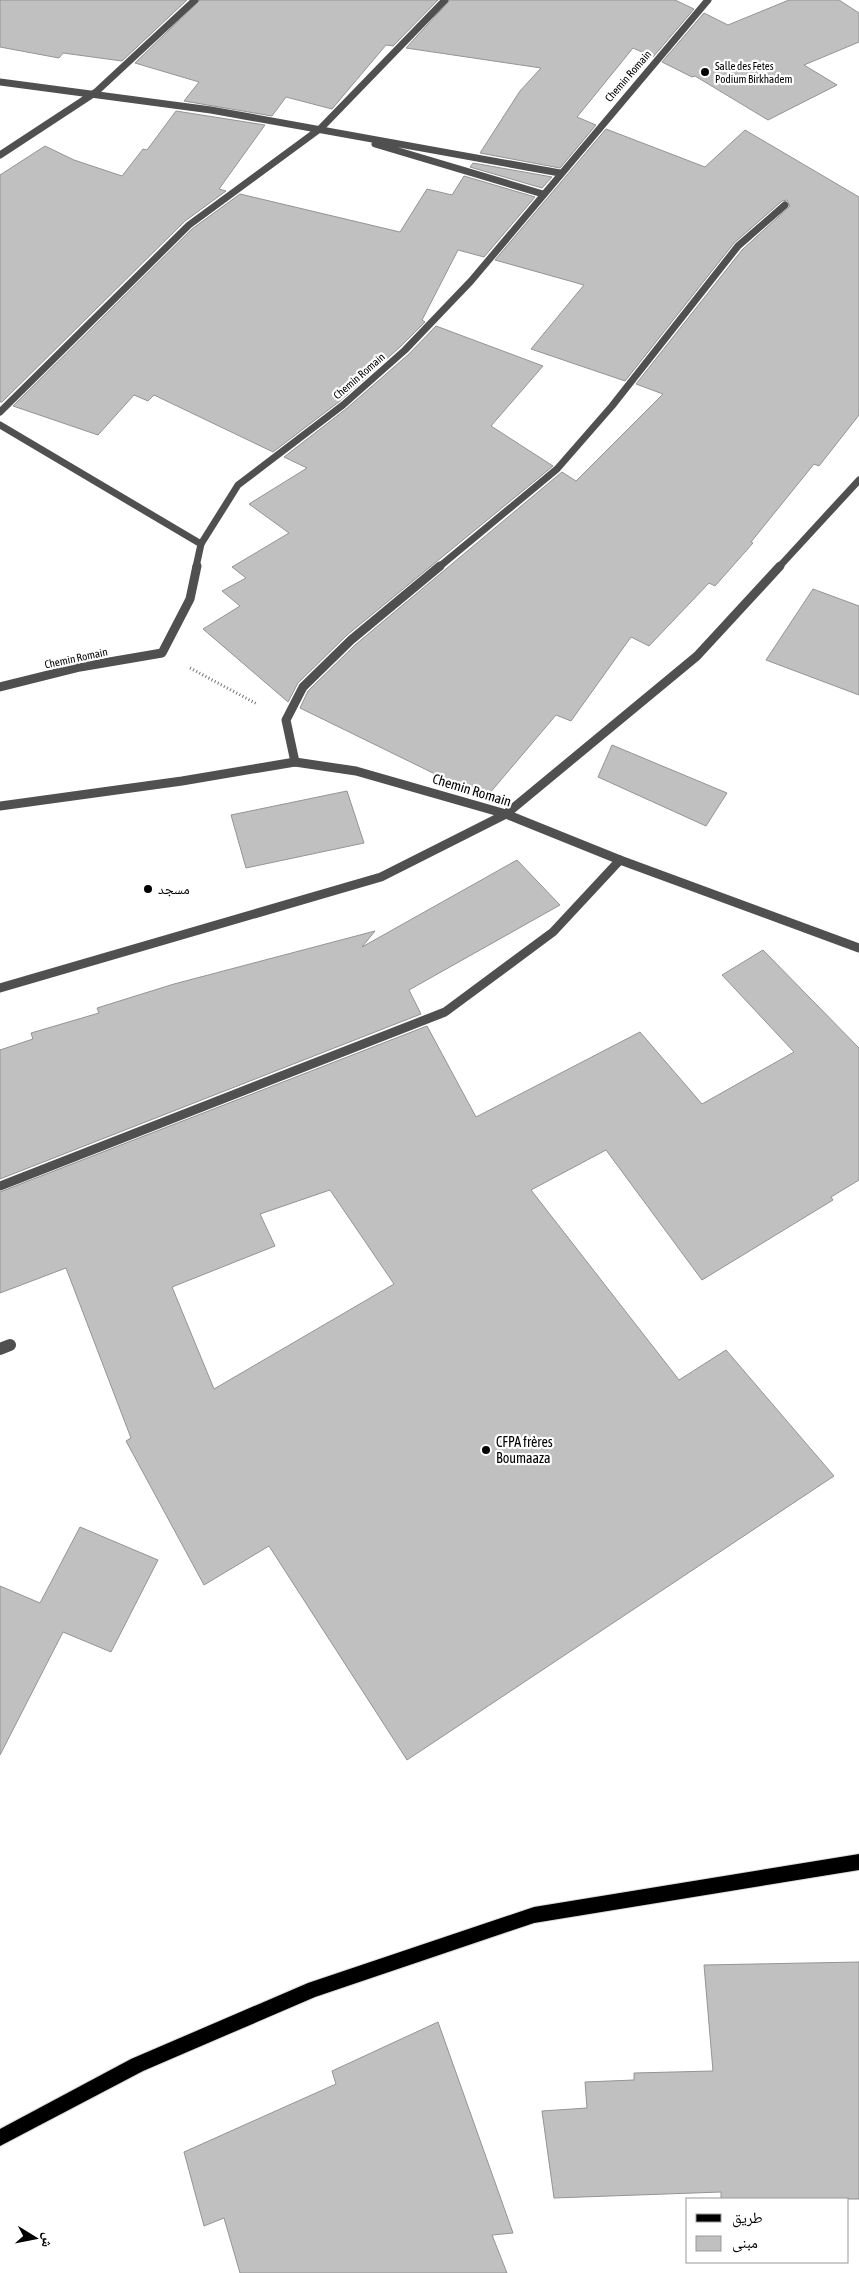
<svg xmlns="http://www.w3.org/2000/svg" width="859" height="2273" viewBox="0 0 859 2273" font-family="'Asap Condensed','Noto Naskh Arabic',sans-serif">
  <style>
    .building { fill: #c0c0c0; stroke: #949494; fill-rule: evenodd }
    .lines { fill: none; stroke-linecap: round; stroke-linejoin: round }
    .primary-casing { stroke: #dbdbdb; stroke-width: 2 }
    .path { stroke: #727272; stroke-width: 3; stroke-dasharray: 1 2.5; stroke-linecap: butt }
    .minor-far2 { stroke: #505050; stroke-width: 7 }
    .minor-far1 { stroke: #505050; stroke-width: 9 }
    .minor { stroke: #505050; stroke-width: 12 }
    .tertiary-far1 { stroke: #505050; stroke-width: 7 }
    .tertiary { stroke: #505050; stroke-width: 9 }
    .primary { fill: #000; fill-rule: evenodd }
    .poi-dot { fill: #000; stroke: #fff; stroke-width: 2 }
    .labels { text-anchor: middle; stroke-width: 4.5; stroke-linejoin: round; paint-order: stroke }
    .far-poi-label { font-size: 11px; fill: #000; stroke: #fff; text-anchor: start }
    .far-street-label { font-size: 11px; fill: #000; stroke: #fff }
    .street-label { font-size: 14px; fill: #000; stroke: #fff }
    .poi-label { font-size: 14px; fill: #000; stroke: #fff; text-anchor: start }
  </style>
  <rect width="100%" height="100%" fill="#fff"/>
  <path class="building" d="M0,0H187L122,61L63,53L59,58L0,47Z
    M200,0H438L393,46L386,45L332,109L286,97L272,116L184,101L199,82L135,63Z
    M450,0H675L694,9L653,57L633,48L577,117L596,125L560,168L480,153L520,91L541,68L406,48Z
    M789,0H839L859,13V42L804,65L837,85L768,120L695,76L692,77L662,62L704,13L728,25Z
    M176,111L265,125L219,189L226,191L185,221L2,402H0V175L45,146L74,160L122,176L143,149L147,150Z
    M606,129L705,167L745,130L859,197V415L819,466L814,464L751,542L753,543L715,586L709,583L649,646L631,637L571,721L556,715L489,794H476L300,708L308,691L355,645L562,472L576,481L663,394L636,384L742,250L790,206L787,200L782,201L734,243L625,381L531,349L584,285L495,260Z
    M473,163L552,177L542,188L470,167Z
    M464,176L535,197L484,257L458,250L422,320L425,322L401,346L340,401L273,452L154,395L148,401L134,395L98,435L13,406L192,229L240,194L400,232L427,189L452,195Z
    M436,326L543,366L491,426L553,466L347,635L298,683L288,702L203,629L240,606L222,591L246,578L232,567L289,533L249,504L307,468L284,457L346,409L409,354Z
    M813,589L859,606V695L766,660Z
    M612,745L727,793L706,826L598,777Z
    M347,791L364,843L246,868L231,815Z
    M517,860L560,905L409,990L421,1014L0,1179V1050L33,1039L31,1033L99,1013L97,1008L174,984L375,931L362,947Z
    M763,950L859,1048V1180L831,1197L833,1200L702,1280L606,1150L531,1190L679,1380L726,1350L834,1476L407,1760L269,1546L204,1585L126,1441L131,1438L66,1268L0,1293V1192L427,1026L476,1117L640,1032L702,1104L794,1052L722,975ZM330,1190L394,1284L214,1389L172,1287L275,1246L260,1214Z
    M80,1527L158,1560L111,1652L63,1632L0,1755V1586L40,1603Z
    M859,1962V2199H721V2192L554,2198L542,2111L587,2108L585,2082L634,2080V2073L713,2071L704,1965Z
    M438,2022L513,2233L492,2235L507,2273H240L224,2218L204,2226L184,2152L336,2084L332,2071Z"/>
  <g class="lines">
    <g class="primary-casing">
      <path id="primary" d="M859,1854V1870L534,1923L315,1997L143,2071L0,2146V2129L131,2059L308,1983L534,1907Z"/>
    </g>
    <path class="path" d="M190,668L257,704"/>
    <path class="minor-far2" d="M0,82L211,110L560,173
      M375,144L543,194
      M0,155L96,92L195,0
      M0,412L189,225L321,128L445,0
      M0,425L201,544
      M439,567L557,469L612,406L738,246L785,205
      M779,567L859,480"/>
    <path class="minor-far1" d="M295,762L286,720L303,687L351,640L440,566
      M0,988L381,877L506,814L697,656L780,566
      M0,1186L445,1012L553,932L620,860"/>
    <path class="minor" d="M0,1349L10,1345"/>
    <path class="tertiary-far1" d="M196,567L201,544L238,485L343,405L405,350L471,281L708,0"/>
    <path class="tertiary" d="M0,687L80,667L162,653L190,599L197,566
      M0,806L182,781L295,762L356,771L506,814L620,860L859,948"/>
    <use href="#primary" class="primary"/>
  </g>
  <g class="poi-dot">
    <circle cx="705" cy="72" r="5"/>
    <circle cx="148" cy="889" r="5"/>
    <circle cx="486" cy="1450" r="5"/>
  </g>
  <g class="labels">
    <g class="far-poi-label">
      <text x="715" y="70">Salle des Fetes<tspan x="715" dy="13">Podium Birkhadem</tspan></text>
    </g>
    <g class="far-street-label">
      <text transform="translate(628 76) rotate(-49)" y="4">Chemin Romain</text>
      <text transform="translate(359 376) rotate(-41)" y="4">Chemin Romain</text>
      <text transform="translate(76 658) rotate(-12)" y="4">Chemin Romain</text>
    </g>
    <g class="street-label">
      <text transform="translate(472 790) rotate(17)" y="5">Chemin Romain</text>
    </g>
    <g class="poi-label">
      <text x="158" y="894">مسجد</text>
      <text x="496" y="1447">CFPA frères<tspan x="496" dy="16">Boumaaza</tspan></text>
    </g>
  </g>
  <rect x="686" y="2198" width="162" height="65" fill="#ffffff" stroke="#999999"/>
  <rect x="696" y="2214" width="25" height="8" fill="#000000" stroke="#999999"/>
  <text x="732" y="2223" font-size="15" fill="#000000">طريق</text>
  <rect x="696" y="2236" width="25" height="15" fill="#c0c0c0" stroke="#999999"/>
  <text x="732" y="2248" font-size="15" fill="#000000">مبنى</text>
  <g transform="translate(35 2238) rotate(100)" stroke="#ffffff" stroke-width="4" paint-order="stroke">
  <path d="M0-4L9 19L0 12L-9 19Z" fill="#000000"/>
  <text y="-8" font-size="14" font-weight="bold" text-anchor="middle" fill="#000000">ش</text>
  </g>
</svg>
